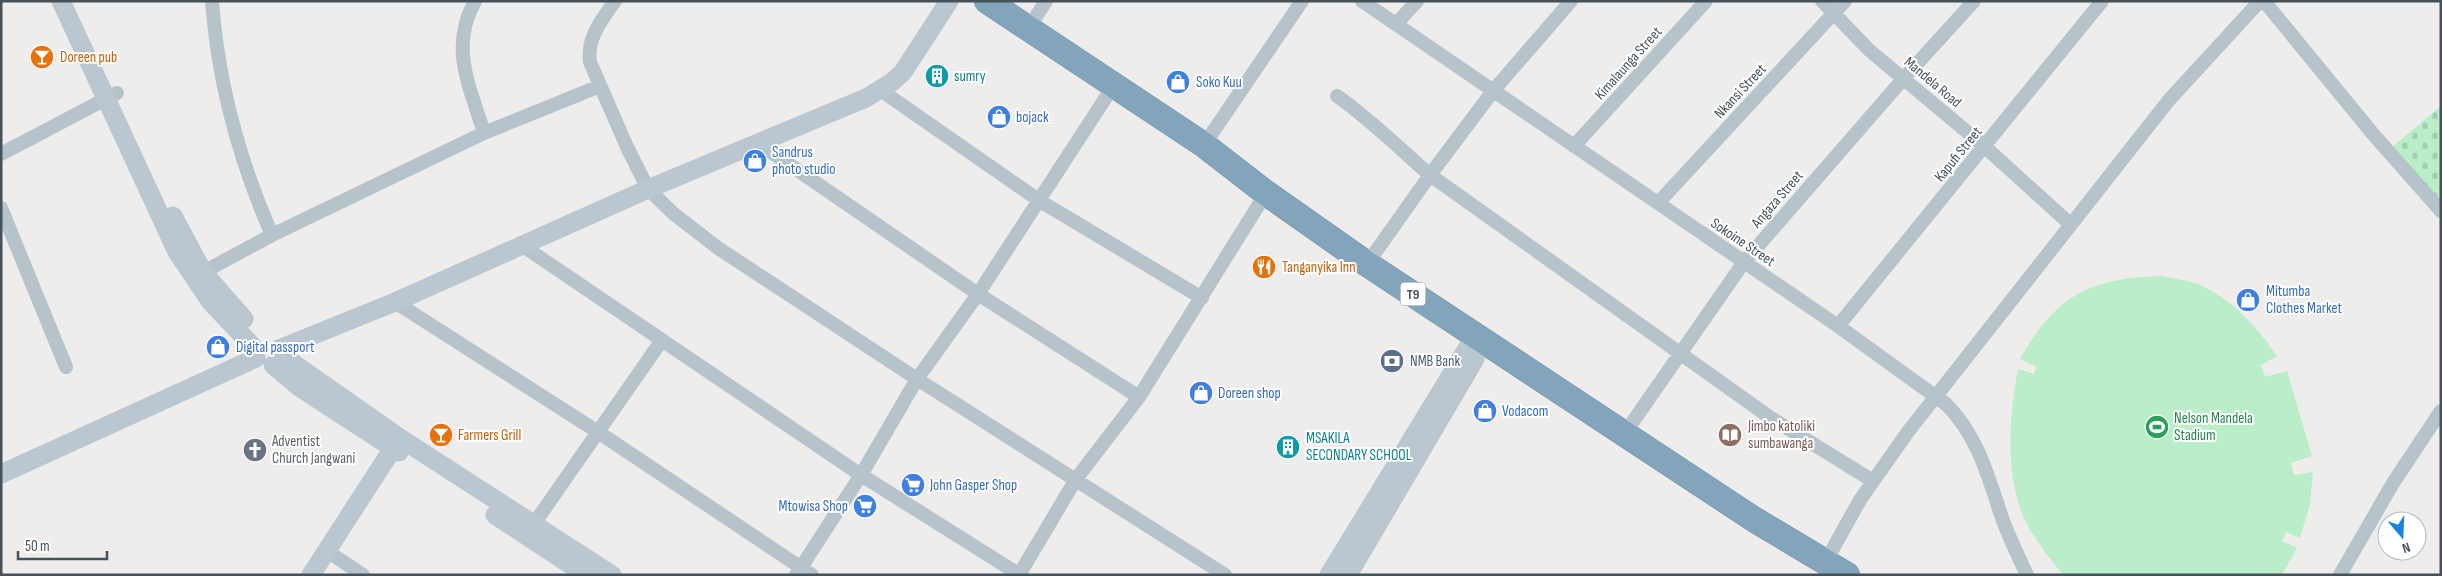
<svg xmlns="http://www.w3.org/2000/svg" width="2442" height="576" viewBox="0 0 2442 576" font-family="'Sofia Sans Condensed',sans-serif">
  <style>
    .cemetery { fill: url(#cemetery-stones) }
    .pitch { fill: #b9eec8 }
    .lines { fill: none; stroke-linecap: round; stroke-linejoin: round }
    .highway-casing { stroke: #6f90a8; stroke-width: 26 }
    .street { stroke: #b7c3ca; stroke-width: 14 }
    .secondary { stroke: #bac7d1; stroke-width: 19 }
    .highway { stroke: #83a5bc; stroke-width: 25 }
    .labels { text-anchor: middle; stroke-width: 4; stroke-linejoin: round; paint-order: stroke }
    .shield { fill: #fff; stroke: #7d868c; stroke-width: 1 }
    .shield-label { font-size: 14px; font-weight: bold; fill: #45525a }
    .food-label { font-size: 15px; fill: #c56008; stroke: #fff; text-anchor: start }
    .street-label { font-size: 15px; fill: #45525a; stroke: #fff }
    .culture-label { font-size: 15px; fill: #0d838f; stroke: #fff; text-anchor: start }
    .shop-label { font-size: 15px; fill: #366cbe; stroke: #fff; text-anchor: start }
    .service-label { font-size: 15px; fill: #4e5e75; stroke: #fff; text-anchor: start }
    .leisure-label { font-size: 15px; fill: #27864d; stroke: #fff; text-anchor: start }
    .education-label { font-size: 15px; fill: #785e54; stroke: #fff; text-anchor: start }
    .worship-label { font-size: 15px; fill: #5b616d; stroke: #fff; text-anchor: start }
  </style>
  <defs>
    <pattern id="cemetery-stones" width="16" height="16" patternUnits="userSpaceOnUse" patternTransform="scale(1.25)"><rect width="16" height="16" fill="#b9eec8"/><path d="M2 7V4a2 2 0 0 1 4 0v3zM10 15v-3a2 2 0 0 1 4 0v3z" fill="#a0ceae"/></pattern>
  </defs>
  <rect width="100%" height="100%" fill="#efecec"/>
  <path class="cemetery" d="M2441,106V203L2392,147Z"/>
  <path class="pitch" d="M2162,276C2174,279 2189,280 2200,285C2233,300 2257,327 2277,356L2261,365L2265,377L2287,371L2312,456L2291,463L2294,475L2313,472L2310,504L2300,538L2286,532L2282,541L2297,548L2282,575H2063C2050,559 2037,543 2027,524C2004,479 2009,417 2018,369L2034,374L2036,366L2020,359C2056,295 2090,278 2162,276Z"/>
  <g class="lines">
    <g class="highway-casing">
      <path id="highway" d="M987,1L1204,145L1266,193L1367,264L1755,520L1847,575"/>
    </g>
    <path class="street" d="M212,1C218,83 239,160 272,235
      M475,1C449,48 470,86 484,133
      M615,1C601,21 587,37 590,62L627,147L648,189L674,214L718,248L917,379L1225,575
      M1362,1L1838,326L1946,404C1978,436 1988,476 2002,518C2009,537 2018,556 2027,575
      M1822,1L1869,50L1984,146L2070,224
      M2264,1L2373,134L2441,211
      M1396,24L1417,1
      M1028,29L1046,1
      M879,89L1040,201L1202,298
      M1337,96C1370,119 1399,148 1430,175L1768,416L1873,481
      M758,143L978,294L1139,397
      M1204,145L1302,1
      M1574,146L1706,1
      M1,154L117,93
      M1658,203L1845,1
      M1,208L66,367
      M523,246L861,475L1020,575
      M1367,264L1430,175L1493,91L1571,1
      M196,276L272,235L484,133L600,86
      M395,302L598,432L812,575
      M1838,326L2102,1
      M1625,433L1744,262L1904,78L1974,1
      M529,531L662,340
      M327,551L363,575
      M1826,561L1860,500L1907,433L2169,100L2260,1
      M796,575L861,475L917,379L978,294L1114,85
      M1019,575L1076,479L1139,397L1266,193
      M2340,575L2393,483L2441,411"/>
    <path class="secondary" d="M61,1L177,252L210,301L256,350
      M173,216L203,272L244,319
      M279,349L395,302L648,189L866,98L892,82L903,72L949,1
      M280,354L400,438L612,575
      M273,365L299,387L399,452
      M1,474L256,358
      M495,515L586,575
      M311,575L399,439
      M1329,575L1476,334
      M1348,575L1475,359"/>
    <use href="#highway" class="highway"/>
  </g>
  <defs>
    <g id="bar-disc" transform="scale(1.25)"><circle r="9.5" fill="#e8710a" stroke="#fff"/><path d="M-6-5H6L.8 .8V4.5H3.5V6h-7V4.5H-.8V.8Z" fill="#fff"/></g>
    <g id="building-disc" transform="scale(1.25)"><circle r="9.5" fill="#0f9aa8" stroke="#fff"/><path d="M-4-6H4V6H1V3H-1V6H-4ZM-2.5-4.3h1.7v1.8h-1.7ZM.8-4.3h1.7v1.8H.8ZM-2.5-1h1.7V.8h-1.7ZM.8-1h1.7V.8H.8Z" fill="#fff"/></g>
    <g id="shop-disc" transform="scale(1.25)"><circle r="9.5" fill="#3f7fe0" stroke="#fff"/><path d="M-5-2.5h2.3a2.7 3.5 0 0 1 5.4 0H5L5.5 6h-11ZM-1.5-2.5h3a1.5 2.3 0 0 0-3 0Z" fill="#fff"/></g>
    <g id="restaurant-disc" transform="scale(1.25)"><circle r="9.5" fill="#e8710a" stroke="#fff"/><path d="M-5-6h1v4h1v-4h1v4h1v-4h1v5L-1.5 .5V6h-2V.5L-5-1ZM5-6V6H3V1.5H1.5Q1.5-4 5-6Z" fill="#fff"/></g>
    <g id="bank-disc" transform="scale(1.25)"><circle r="9.5" fill="#5c6f8a" stroke="#fff"/><path d="M-6-4H6V4H-6ZM0-2.3a2.3 2.3 0 1 0 0 4.6a2.3 2.3 0 1 0 0-4.6Z" fill="#fff"/></g>
    <g id="stadium-disc" transform="scale(1.25)"><circle r="9.5" fill="#2e9e5b" stroke="#fff"/><path d="M0-5a6.5 5 0 1 0 0 10a6.5 5 0 1 0 0-10ZM-3.5-1.8h7v3.6h-7Z" fill="#fff"/></g>
    <g id="library-disc" transform="scale(1.25)"><circle r="9.5" fill="#8d6e63" stroke="#fff"/><path d="M-6-4Q-3-5.5-.7-3.5V5Q-3 3-6 4ZM6-4Q3-5.5 .7-3.5V5Q3 3 6 4Z" fill="#fff"/></g>
    <g id="church-disc" transform="scale(1.25)"><circle r="9.5" fill="#6b7280" stroke="#fff"/><path d="M-1.2-6h2.4v3.5h3.3v2.4h-3.3V6h-2.4V-.1h-3.3v-2.4h3.3Z" fill="#fff"/></g>
    <g id="supermarket-disc" transform="scale(1.25)"><circle r="9.5" fill="#3f7fe0" stroke="#fff"/><path d="M-6-5.5h2.5l.6 2H6L4.5 2H-2.5L-4.4-4H-6ZM-1.5 3.2a1.3 1.3 0 1 0 .1 0ZM3 3.2a1.3 1.3 0 1 0 .1 0Z" fill="#fff"/></g>
  </defs>
  <g fill-rule="evenodd">
    <use href="#bar-disc" x="42" y="57"/>
    <use href="#building-disc" x="937" y="76"/>
    <use href="#shop-disc" x="1178" y="82"/>
    <use href="#shop-disc" x="999" y="117"/>
    <use href="#shop-disc" x="755" y="161"/>
    <use href="#restaurant-disc" x="1264" y="267"/>
    <use href="#shop-disc" x="2248" y="300"/>
    <use href="#shop-disc" x="218" y="347"/>
    <use href="#bank-disc" x="1392" y="361"/>
    <use href="#shop-disc" x="1201" y="393"/>
    <use href="#shop-disc" x="1485" y="411"/>
    <use href="#stadium-disc" x="2157" y="427"/>
    <use href="#bar-disc" x="441" y="435"/>
    <use href="#library-disc" x="1730" y="435"/>
    <use href="#building-disc" x="1288" y="447"/>
    <use href="#church-disc" x="255" y="450"/>
    <use href="#supermarket-disc" x="913" y="485"/>
    <use href="#supermarket-disc" x="865" y="506"/>
  </g>
  <g class="labels">
    <rect class="shield" x="1400.5" y="282.5" width="25" height="23" rx="4"/>
    <g class="shield-label">
      <text x="1413" y="299">T9</text>
    </g>
    <g class="food-label">
      <text x="60" y="62">Doreen pub</text>
      <text x="1282" y="272">Tanganyika Inn</text>
      <text x="458" y="440">Farmers Grill</text>
    </g>
    <g class="street-label">
      <text transform="translate(1628 63) rotate(-48)" y="5">Kimalaunga Street</text>
      <text transform="translate(1933 82) rotate(40)" y="5">Mandela Road</text>
      <text transform="translate(1740 91) rotate(-47)" y="5">Nkansi Street</text>
      <text transform="translate(1958 154) rotate(-51)" y="5">Kapufi Street</text>
      <text transform="translate(1777 199) rotate(-49)" y="5">Angaza Street</text>
      <text transform="translate(1743 242) rotate(34)" y="5">Sokoine Street</text>
    </g>
    <g class="culture-label">
      <text x="954" y="81">sumry</text>
      <text x="1306" y="443">MSAKILA<tspan x="1306" dy="17">SECONDARY SCHOOL</tspan></text>
    </g>
    <g class="shop-label">
      <text x="1196" y="87">Soko Kuu</text>
      <text x="1016" y="122">bojack</text>
      <text x="772" y="157">Sandrus<tspan x="772" dy="17">photo studio</tspan></text>
      <text x="2266" y="296">Mitumba<tspan x="2266" dy="17">Clothes Market</tspan></text>
      <text x="236" y="352">Digital passport</text>
      <text x="1218" y="398">Doreen shop</text>
      <text x="1502" y="416">Vodacom</text>
      <text x="930" y="490">John Gasper Shop</text>
      <text x="848" y="511" text-anchor="end">Mtowisa Shop</text>
    </g>
    <g class="service-label">
      <text x="1410" y="366">NMB Bank</text>
    </g>
    <g class="leisure-label">
      <text x="2174" y="423">Nelson Mandela<tspan x="2174" dy="17">Stadium</tspan></text>
    </g>
    <g class="education-label">
      <text x="1748" y="431">Jimbo katoliki<tspan x="1748" dy="17">sumbawanga</tspan></text>
    </g>
    <g class="worship-label">
      <text x="272" y="446">Adventist<tspan x="272" dy="17">Church Jangwani</tspan></text>
    </g>
  </g>
  <rect width="2442" height="576" fill="none" stroke="#45525a" stroke-width="5"/>
  <g transform="translate(2402 536) rotate(161)"><circle r="24" fill="#ffffff" stroke="#b5babd"/>
  <path d="M0-4L9 19L0 12L-9 19Z" fill="#1984dc"/>
  <text y="-8" font-size="14" font-weight="bold" text-anchor="middle" fill="#45525a">N</text>
  </g>
  <path d="M18 551v8h89v-8" fill="none" stroke="#45525a" stroke-width="2.5"/>
  <text x="25" y="551" font-size="15" fill="#45525a" stroke="#ffffff" stroke-width="4" paint-order="stroke">50 m</text>
</svg>
